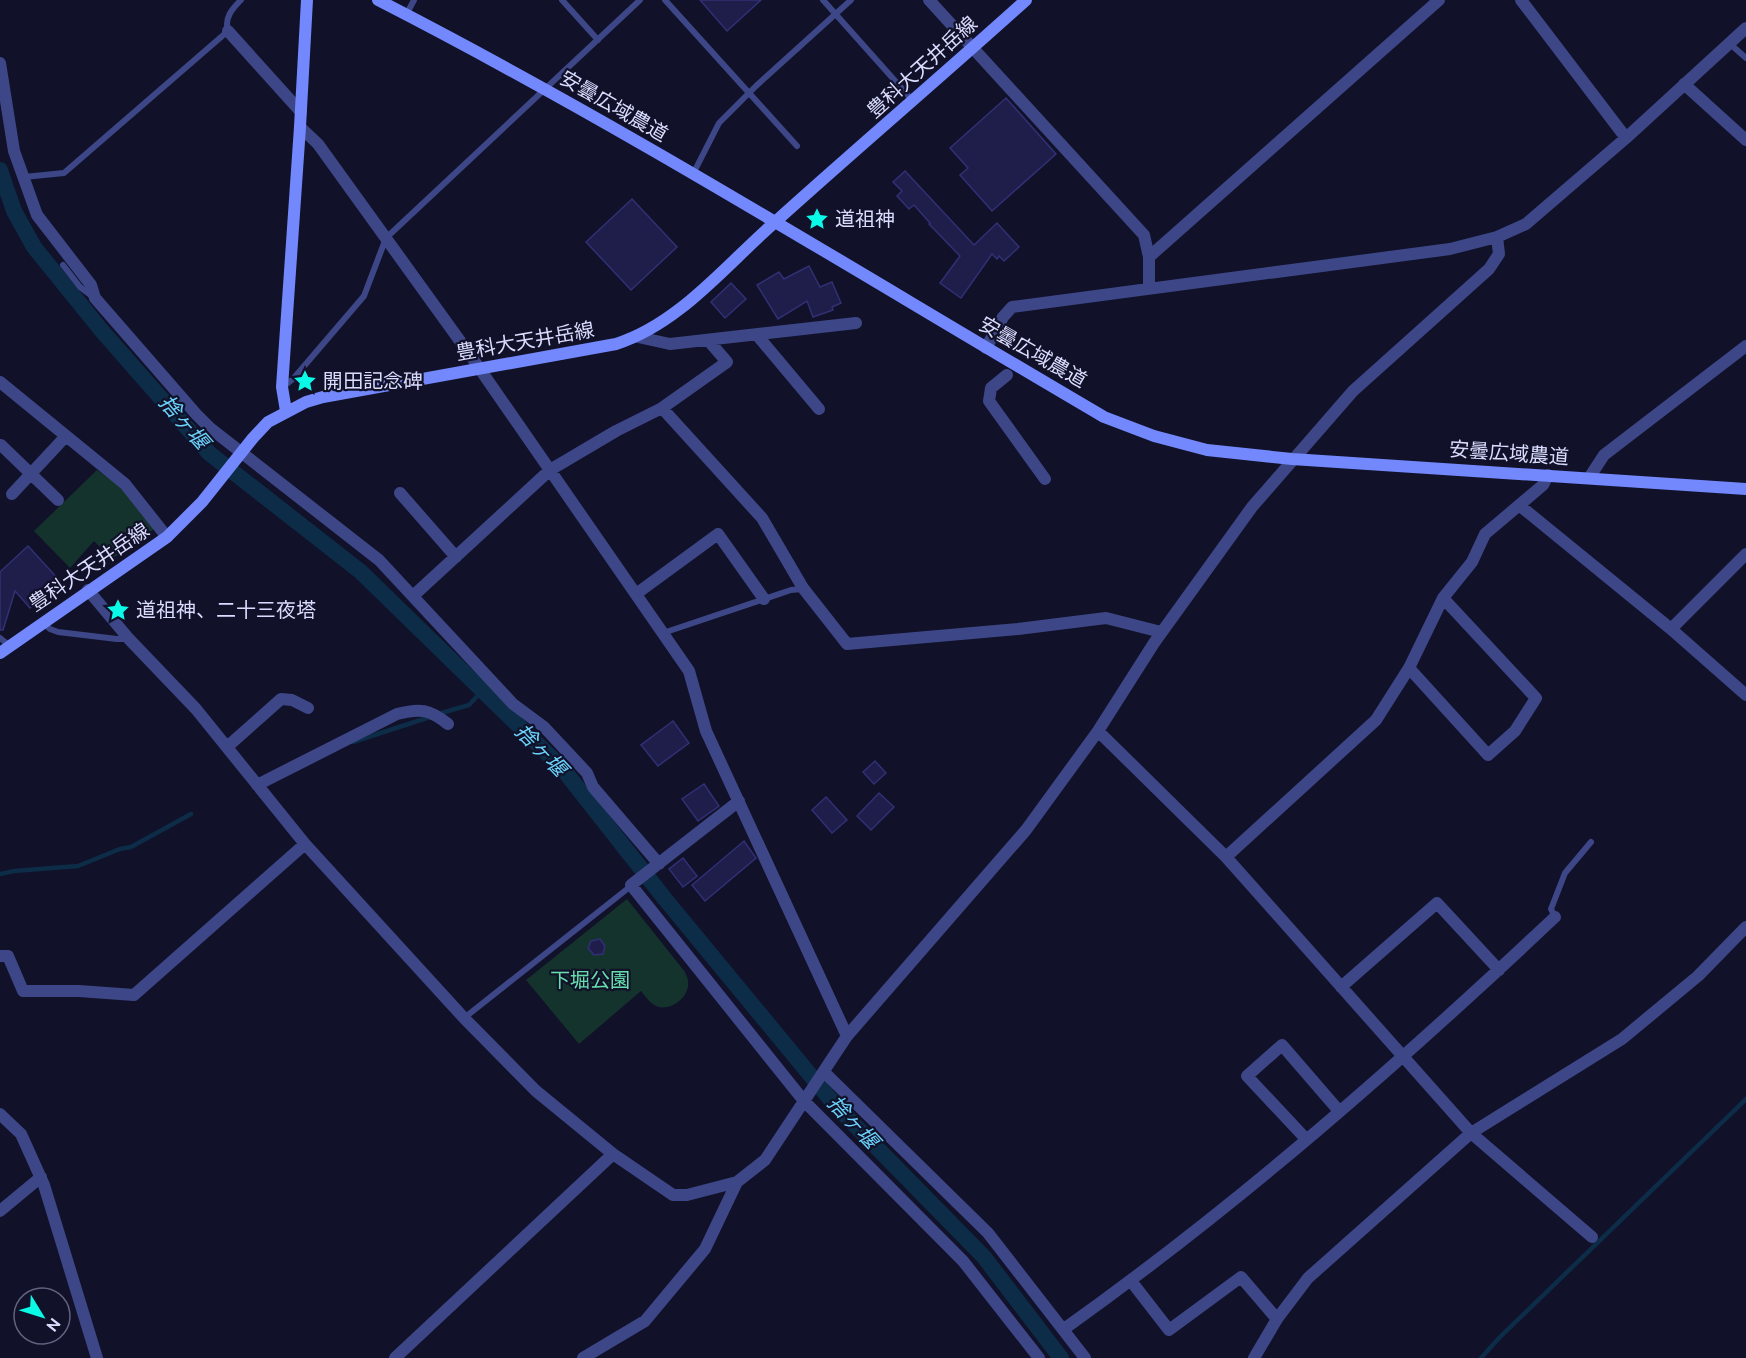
<svg xmlns="http://www.w3.org/2000/svg" width="1746" height="1358" viewBox="0 0 1746 1358" font-family="Ubuntu,'Noto Sans JP',sans-serif">
  <style>
    .green { fill: #14332c }
    .lines { fill: none; stroke-linecap: round; stroke-linejoin: round }
    .stream { stroke: #0c2c47; stroke-width: 4.5 }
    .canal { stroke: #0c2c47; stroke-width: 16 }
    .building { fill: #1f1d4a; stroke: #313075; stroke-width: 1.5 }
    .lane { stroke: #3d4787; stroke-width: 6 }
    .street { stroke: #3d4787; stroke-width: 12 }
    .secondary { stroke: #7388fc; stroke-width: 12 }
    .labels { text-anchor: middle; stroke-width: 4.5; stroke-linejoin: round; paint-order: stroke }
    .street-label { font-size: 20px; fill: #dadcfe; stroke: #111129 }
    .poi-label { font-size: 20px; fill: #dadcfe; stroke: #111129; text-anchor: start }
    .park-label { font-size: 20px; fill: #66deab; stroke: #111129 }
    .water-label { font-size: 21px; font-style: italic; fill: #6ad2fc; stroke: #111129 }
  </style>
  <rect width="100%" height="100%" fill="#111129"/>
  <path class="green" d="M97,470L123,488L154,529L112,559L94,541L70,568L34,531Z
    M627,899L685,972C686,975 688,978 688,981C690,996 673,1010 659,1007C651,1005 646,997 641,991L579,1044L526,980Z"/>
  <g class="lines">
    <path class="stream" d="M438,714L469,705L482,691
      M353,742L430,717
      M0,874L14,871L78,866L120,849L131,847L191,814
      M1481,1358L1500,1337L1746,1099"/>
    <path class="canal" d="M0,170L14,211L34,247L102,331L209,453L361,572L562,768L665,899L835,1105L984,1257L1061,1358"/>
  </g>
  <path class="building" d="M700,0H761L727,31Z
    M1006,98L1056,154L992,211L960,175L968,168L950,148Z
    M905,171L974,245L997,223L1019,247L1004,261L999,256L997,259L992,254L961,298L940,283L960,256L929,224L930,223L914,205L909,209L897,196L902,191L893,182Z
    M632,199L677,247L631,290L586,242Z
    M809,266L820,287L832,282L841,303L832,307L833,310L813,317L807,301L778,319L757,285L779,272L784,279Z
    M731,283L746,299L725,318L711,302Z
    M28,546L60,581L30,608L15,591L3,630H0V572Z
    M673,721L689,743L658,766L641,745Z
    M875,761L886,773L874,784L863,772Z
    M704,784L719,806L698,821L682,799Z
    M879,793L894,807L871,830L857,816Z
    M826,797L847,820L832,833L812,810Z
    M744,841L756,858L705,901L692,885Z
    M683,858L697,876L683,887L669,869Z
    M600,939L605,946L603,954L594,955L588,948L591,941Z"/>
  <g class="lines">
    <path class="lane" d="M562,0L598,40
      M665,0L797,146
      M823,0L913,101
      M406,15L414,0
      M1729,43L1746,58
      M693,174L719,123L756,86L851,0
      M24,177L64,173L228,31C224,18 232,9 241,0
      M63,265L80,287L92,296
      M283,387L293,379L364,296L386,238L640,0
      M43,623L50,629L58,632L117,639H128
      M663,633L791,590L802,589
      M0,638L10,646
      M1555,917L1551,909L1565,873L1591,842
      M464,1018L631,886"/>
    <path class="street" d="M929,0L1144,235L1149,257V287
      M1521,0L1626,138
      M228,31L301,112
      M0,63L14,151L37,215L91,285L95,298L196,414L210,428L379,560L513,704L544,727L587,773L593,787L659,864
      M1684,84L1746,140
      M300,127L318,144L473,359L689,671L706,731L847,1036
      M1149,257L1439,0
      M757,335L819,409
      M638,337L670,344L856,323
      M986,348L1003,317L1012,307L1450,249L1497,237L1526,224L1626,138L1746,28
      M1007,375L991,388L989,401L1045,479
      M0,382L125,484L167,537
      M662,408L762,518L803,588L847,644L1018,629L1106,618L1161,632
      M1,445L58,500
      M1589,478L1604,455L1746,346
      M400,493L456,557
      M12,494L66,436
      M1519,505L1671,629L1746,695
      M88,590L129,639L196,709L305,844L464,1018L536,1091L613,1154L673,1195H687L737,1182L765,1160L847,1036L1026,830L1098,731L1154,643L1252,507L1353,391L1489,269L1499,254L1497,237
      M636,594L718,534L764,599
      M413,596L550,470L616,431L662,408L727,362L708,340
      M1671,629L1746,554
      M1409,668L1488,755L1515,731L1536,698L1443,598
      M1098,731L1226,857L1471,1133L1592,1237
      M227,747L281,699L292,700L308,708
      M257,785L397,714C420,708 429,709 448,724
      M739,801L631,885L804,1101L963,1261L1039,1358
      M1226,857L1376,720L1409,668L1443,598L1472,562L1485,534L1543,485L1548,475
      M0,956H8L23,991H79L134,995L305,844
      M1341,987L1437,903L1499,970
      M824,1072L988,1233L1085,1358
      M0,1114L21,1134L44,1185L97,1358
      M1306,1139L1247,1076L1282,1045L1339,1111
      M0,1211L41,1177
      M1131,1281L1169,1330L1241,1277L1277,1319
      M1064,1329C1238,1205 1399,1064 1555,917
      M395,1358L613,1154
      M583,1358L645,1321L705,1249L737,1182
      M1254,1358L1277,1319L1308,1278L1471,1133L1622,1039L1698,976L1746,927"/>
    <path class="secondary" d="M378,0C626,127 863,276 1104,417L1154,436L1207,450L1292,459L1746,489
      M286,411L282,387L300,127L307,0
      M0,653L167,537L202,502L253,438L268,422L306,402L323,397L616,344C679,324 725,266 774,223C857,148 943,75 1026,0"/>
  </g>
  <defs>
    <g id="sight-bare" transform="scale(1.8)"><path d="M0-6L1.8-2.2L6-1.7L2.9 1.2L3.7 5.4L0 3.3L-3.7 5.4L-2.9 1.2L-6-1.7L-1.8-2.2Z" fill="#0bfae7" stroke="#111129" stroke-width="2.5" paint-order="stroke"/></g>
  </defs>
  <g fill-rule="evenodd">
    <use href="#sight-bare" x="817" y="219"/>
    <use href="#sight-bare" x="305" y="381"/>
    <use href="#sight-bare" x="118" y="610"/>
  </g>
  <g class="labels">
    <g class="street-label">
      <text transform="translate(922 67) rotate(-42)" y="7">豊科大天井岳線</text>
      <text transform="translate(614 106) rotate(30)" y="7">安曇広域農道</text>
      <text transform="translate(525 341) rotate(-10)" y="7">豊科大天井岳線</text>
      <text transform="translate(1033 352) rotate(30)" y="7">安曇広域農道</text>
      <text transform="translate(1509 453) rotate(4)" y="7">安曇広域農道</text>
      <text transform="translate(89 567) rotate(-34)" y="7">豊科大天井岳線</text>
    </g>
    <g class="poi-label">
      <text x="835" y="226">道祖神</text>
      <text x="323" y="388">開田記念碑</text>
      <text x="136" y="617">道祖神、二十三夜塔</text>
    </g>
    <g class="park-label">
      <text x="590" y="987">下堀公園</text>
    </g>
    <g class="water-label">
      <text transform="translate(184 422) rotate(49)" y="7">捨ヶ堰</text>
      <text transform="translate(541 750) rotate(46)" y="7">捨ヶ堰</text>
      <text transform="translate(853 1122) rotate(47)" y="7">捨ヶ堰</text>
    </g>
  </g>
  <g transform="translate(42 1316) rotate(128)"><circle r="28" fill="#111129" stroke="#61627e" stroke-width="1.5"/>
  <path d="M0-4.5L10 22L0 15L-10 22Z" fill="#0bfae7"/>
  <text y="-9" font-size="16" font-weight="bold" text-anchor="middle" fill="#dadcfe">N</text>
  </g>
</svg>
